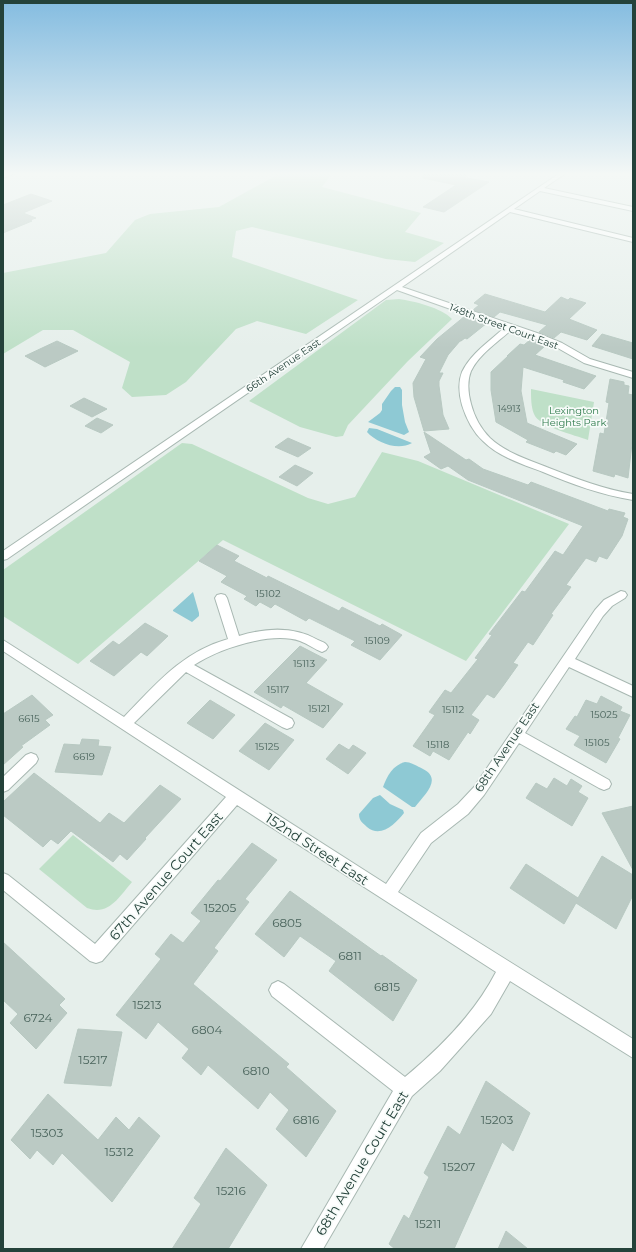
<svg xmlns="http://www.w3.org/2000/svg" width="636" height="1252" viewBox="0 0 636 1252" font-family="Montserrat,sans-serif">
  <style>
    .green { fill: #bfe0c8 }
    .water { fill: #8ec9d4 }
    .building { fill: #bbcac4; stroke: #b8c9c2 }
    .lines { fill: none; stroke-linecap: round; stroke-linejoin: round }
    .minor-casing { stroke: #a8b8b2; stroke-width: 2 }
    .minor { fill: #fff; fill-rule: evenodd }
    .labels { text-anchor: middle; stroke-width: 3.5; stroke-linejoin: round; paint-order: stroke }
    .far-number-label { font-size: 9px; fill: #4a645c }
    .far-street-label { font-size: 10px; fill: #24423a; stroke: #f7fbf9 }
    .far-park-label { font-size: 10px; fill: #2d7a4b; stroke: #f7fbf9 }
    .number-label { font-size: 10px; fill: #4a645c }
    .street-label { font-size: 12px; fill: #24423a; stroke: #f7fbf9 }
    .near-number-label { font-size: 12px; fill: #4a645c }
    .near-street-label { font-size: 14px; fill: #24423a; stroke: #f7fbf9 }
  </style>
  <rect width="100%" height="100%" fill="#e6efeb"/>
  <path class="green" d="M269,173H332L322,187L421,213L405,232L444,243L415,262L386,259L252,227L236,231L232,257L358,300L306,334L257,321L236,329L186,382L166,395L132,397L122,388L130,362L73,330H43L3,354V273L106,253L135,220L150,214L219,207L275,176Z
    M399,299C414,301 442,308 452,319L408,361L348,425L343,436L336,437L300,427L249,401L386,300Z
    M531,389L594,402L588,440C575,435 539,427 534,414C531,407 531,397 531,389Z
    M182,443L192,444L308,498L328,504L355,497L382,452L418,461L569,524L466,661L223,540L78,664L3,616V570Z
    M73,835L132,882C119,897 109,916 87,908L39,869Z"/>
  <path class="water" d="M395,387H400L402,390V405L405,422L409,432L404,435L368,422L380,413L382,410V404L391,391Z
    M369,428L377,429L412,443C398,451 377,443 367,432Z
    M193,592L199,613V616L192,622L173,611V610Z
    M405,762C411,762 417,766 423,769C443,779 424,795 415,807H412L383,787C387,776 393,765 405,762Z
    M380,795L390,804L403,810L404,813C396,823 381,839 367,827C363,823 359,821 359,814L373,798Z"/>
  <path class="building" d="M424,173H465L466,179L468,178L489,182L444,212L423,207L456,185L423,178Z
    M31,194L52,201L23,213L36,218L30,220L32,221L3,233V205Z
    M485,294L545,312L561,297L568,300L570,298L586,303L569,319L597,330L587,340L561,332L554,338L539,332L547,325L500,312L494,317L473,310L479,305L474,303Z
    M465,316L487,323L467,339L465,338L461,341H460L448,355L439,373H443L439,381V386L443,415L449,429L424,431L414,397L413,383L426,359L420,357L437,339Z
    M602,334L633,343V359L592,346Z
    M531,339L546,345L535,355L596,376L584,389L563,382L564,380L523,367L521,391L527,423L577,444L566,455L556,451L554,453L526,442L528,440L496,422L491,390V372L508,356H507L520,344L524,345Z
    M57,341L78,351L45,367L25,356Z
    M610,379L624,382V385L629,386L628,394L633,395V435L628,478L615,474L614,477L593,471L600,433L604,434L609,403L606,402Z
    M84,398L107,409L92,417L70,406Z
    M97,418L113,425L101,433L85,426Z
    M424,432L466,460L469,459L483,469L528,485L531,482L608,511L609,509L625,513L623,517L628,519L622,536L607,559L599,556L596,562L586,558L566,585L571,587L551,614L553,615L533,645L528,642L513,663L518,665L503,686L494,698L487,694L471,715L479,720L470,734L468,732L449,760L433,751L430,756L413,746L435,715L429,712L445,690L451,693L478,659L475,658L492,635L489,634L522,591L525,592L555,551L563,555L583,526L468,480L448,466L441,469L424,457L431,453Z
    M288,438L311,448L298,457L275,447Z
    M295,465L313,473L297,486L279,477Z
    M217,545L239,556L234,561L267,578L268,576L339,611L342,607L380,626L382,624L402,635L380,660L351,645L355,641L309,618L306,621L275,604L271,608L260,602L256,606L244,599L247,596L221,582L227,576L199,561Z
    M145,623L168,636L147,656L141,652L114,676L90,661L113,641L119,645Z
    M300,646L327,660L306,683L343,704L323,728L283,705L281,708L254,692Z
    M32,695L53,715L45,720L50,725L21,746L23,747L3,765V714Z
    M601,696L622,707L620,711L630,715L618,738L620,739L606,763L574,745L580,736L566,729L575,716L577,717L586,700L597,704Z
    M210,700L235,715L213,739L187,723Z
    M265,723L294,740L269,770L239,751Z
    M82,739L99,740L98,746L111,747L102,775L55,772L64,744L80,745Z
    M339,744L349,750L353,745L366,753L348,774L326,759Z
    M34,773L100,823L109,813L124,823L160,785L181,799L145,838L146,839L127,860L120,854L113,862L71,831L58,844L51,839L43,847L3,815V802Z
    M554,778L567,786L571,779L582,786L578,792L588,798L572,826L526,798L536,783L547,789Z
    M633,806V870L602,813Z
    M252,843L277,860L245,899L249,902L214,948L218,951L193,984L289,1064L286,1067L336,1111L306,1157L276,1129L289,1110L270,1092L258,1109L208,1065L201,1075L182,1058L189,1049L158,1022L146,1039L116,1015L161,959L155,954L171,934L183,943L201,921L191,913L218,880L220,881Z
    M602,856L633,875V895L616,929L576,903L564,924L510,888L526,864L578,898Z
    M290,891L381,956L382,955L417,980L393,1021L329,971L336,961L300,936L284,957L255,934Z
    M3,942L65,999L59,1005L67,1013L36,1049L10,1023L18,1014L3,1000Z
    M78,1029L122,1032L111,1086L64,1083Z
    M486,1081L530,1113L513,1151L502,1142L454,1249H395L389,1244L404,1215L409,1219L429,1177L424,1173L448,1126L460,1135Z
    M48,1094L98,1140L116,1117L129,1130L139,1117L160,1136L112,1202L62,1153L53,1165L37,1150L30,1159L11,1140Z
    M226,1148L267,1185L228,1249H172L201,1204L194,1198Z
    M506,1231L528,1249H498Z"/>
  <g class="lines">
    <g class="minor-casing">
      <path id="minor" d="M7,173H15L3,178V174Z
        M560,173H566L544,188L633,207V211L540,191L514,209L633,238V242L510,212L402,287L540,334L562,343L590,359L633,372V378L584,363L556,347L511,330C498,342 479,354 471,371C467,381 468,393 471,404C474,416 481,429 490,438C506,453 529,460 549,468C577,479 603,489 633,494V500C601,495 572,484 543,472C522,464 499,457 483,441C473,432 466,418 462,405C459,394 458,382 462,372C471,353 490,341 504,328L397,290L7,559L3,560V551Z
        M621,591L625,592L627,595L625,598L612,606L603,616L575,659L633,686V697L569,667L525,733L609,780L611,784L609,788L604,790L599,788L519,743L484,795L468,814L431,843L398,892L633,1039V1058L510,981L491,1014L440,1071L412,1096L323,1249H301L393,1091L272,996L269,990L272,984L278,981L284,984L405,1077C440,1048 475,1013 496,972L237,805L102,961L96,963L90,961L3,890V873L8,875L95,944L226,797L3,651V640L124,717C156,684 182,652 228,639L215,598L217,595L221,594L225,595L227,598L239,636C265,628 294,626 318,640C323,642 326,643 328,647L326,650L322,652C314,649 308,644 300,641C271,631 218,649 194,665L292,719L294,723L292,727L287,729L282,727L186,672L134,723L386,884L421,833L458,804L474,787L595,610L604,600Z
        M31,753L36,755L38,759L36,763L8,790L3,792V777L26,755Z"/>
    </g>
    <use href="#minor" class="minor"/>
  </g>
  <linearGradient id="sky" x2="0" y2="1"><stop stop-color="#84bce0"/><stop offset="0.5" stop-color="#f4f8f6"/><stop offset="1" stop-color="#f4f8f6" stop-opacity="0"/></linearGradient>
  <rect width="636" height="348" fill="url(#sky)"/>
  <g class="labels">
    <g class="far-number-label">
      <text x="509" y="412">14913</text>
    </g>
    <g class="far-street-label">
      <text transform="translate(504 326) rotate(20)" y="4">148th Street Court East</text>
      <text transform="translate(283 365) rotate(-34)" y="4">66th Avenue East</text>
    </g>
    <g class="far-park-label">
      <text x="574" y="414">Lexington<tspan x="574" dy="12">Heights Park</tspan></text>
    </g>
    <g class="number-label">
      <text x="268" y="597">15102</text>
      <text x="377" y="644">15109</text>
      <text x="304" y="667">15113</text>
      <text x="278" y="693">15117</text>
      <text x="319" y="712">15121</text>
      <text x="453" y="713">15112</text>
      <text x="604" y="718">15025</text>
      <text x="29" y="722">6615</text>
      <text x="597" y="746">15105</text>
      <text x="438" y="748">15118</text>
      <text x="267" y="750">15125</text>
      <text x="84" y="760">6619</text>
    </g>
    <g class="street-label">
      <text transform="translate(507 747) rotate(-56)" y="4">68th Avenue East</text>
    </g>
    <g class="near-number-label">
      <text x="220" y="912">15205</text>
      <text x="287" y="927">6805</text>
      <text x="350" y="960">6811</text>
      <text x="387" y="991">6815</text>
      <text x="147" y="1009">15213</text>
      <text x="38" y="1022">6724</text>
      <text x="207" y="1034">6804</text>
      <text x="93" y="1064">15217</text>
      <text x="256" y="1075">6810</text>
      <text x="306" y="1124">6816</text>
      <text x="497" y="1124">15203</text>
      <text x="47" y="1137">15303</text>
      <text x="119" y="1156">15312</text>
      <text x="459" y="1171">15207</text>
      <text x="231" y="1195">15216</text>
      <text x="428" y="1228">15211</text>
    </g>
    <g class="near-street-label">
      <text transform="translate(317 849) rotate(33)" y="5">152nd Street East</text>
      <text transform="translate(166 876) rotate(-49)" y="5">67th Avenue Court East</text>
      <text transform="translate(362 1163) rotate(-59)" y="5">68th Avenue Court East</text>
    </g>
  </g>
  <rect width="636" height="1252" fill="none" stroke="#24423a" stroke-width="8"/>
</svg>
